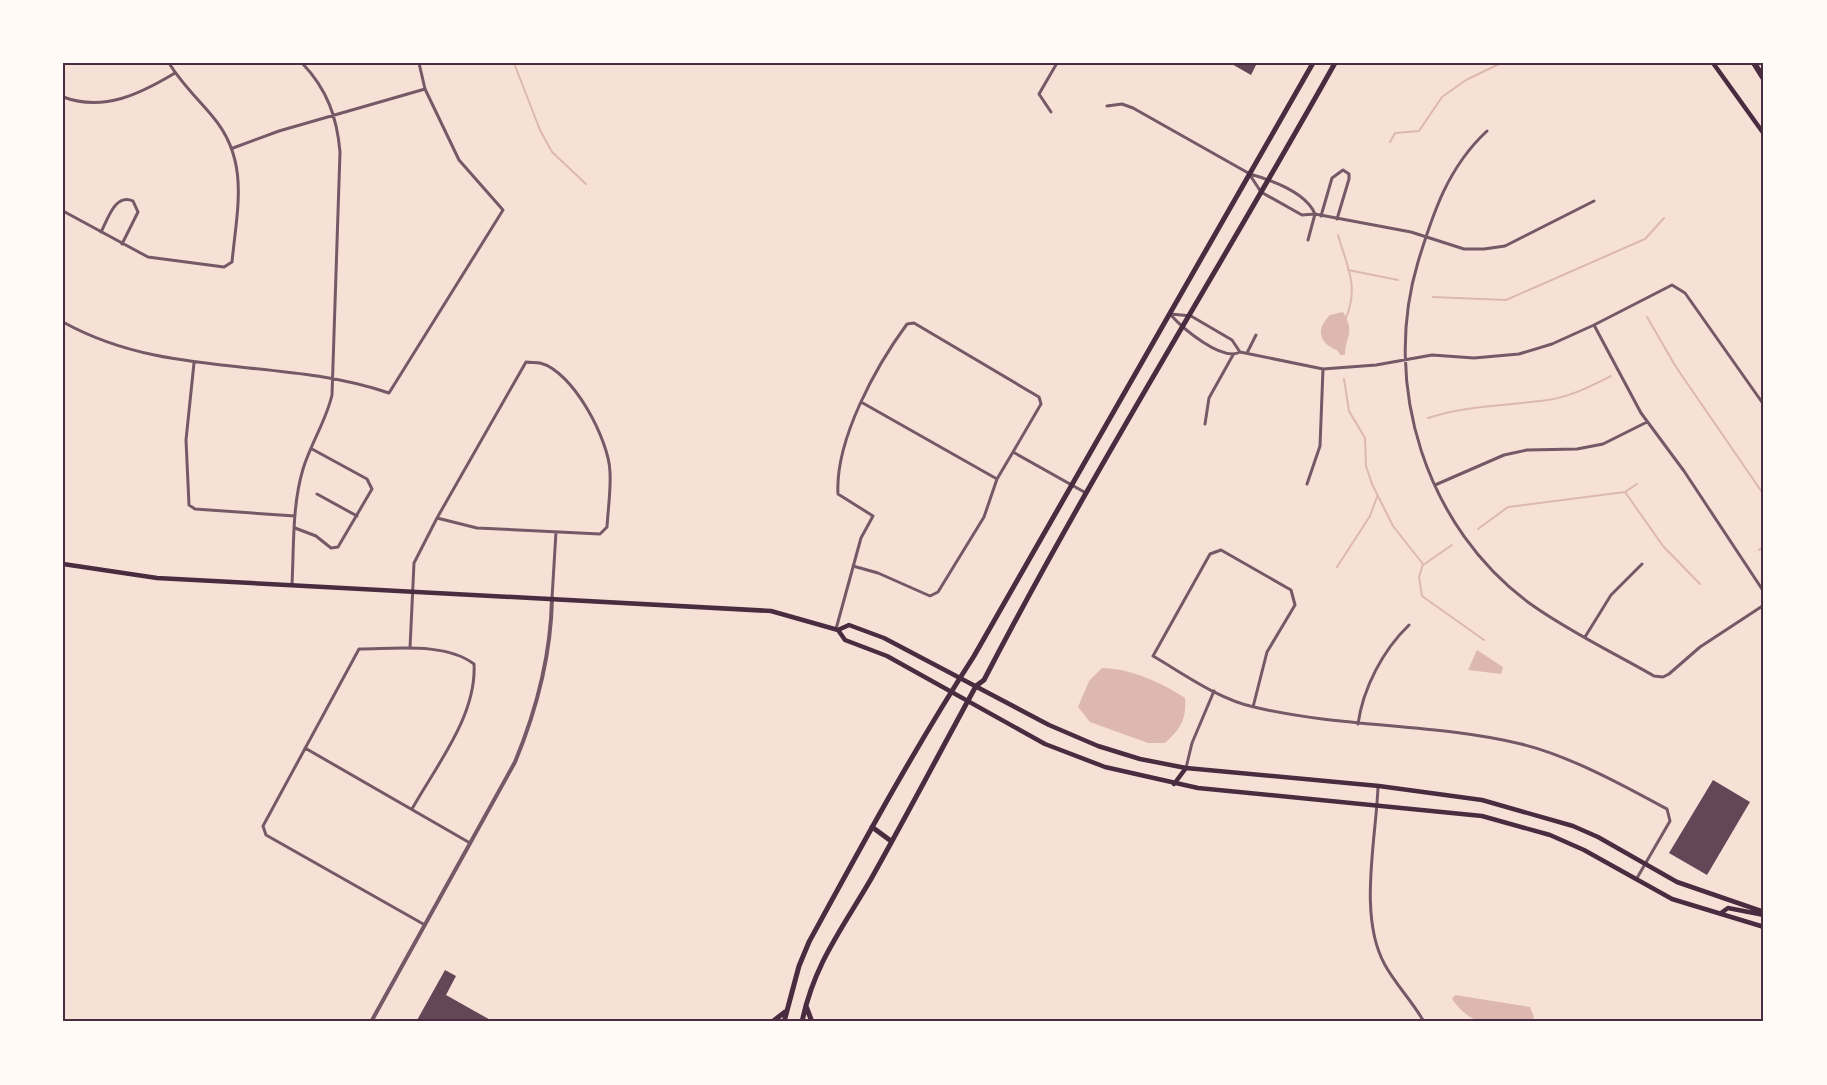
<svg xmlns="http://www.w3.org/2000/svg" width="1827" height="1085" viewBox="0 0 1827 1085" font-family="'Public Sans',sans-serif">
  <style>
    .water { fill: #dcb8b0 }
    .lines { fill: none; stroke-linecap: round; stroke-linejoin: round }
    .stream { stroke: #dcb8b0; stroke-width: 2 }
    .building { fill: #644757 }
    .minor { stroke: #755966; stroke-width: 3 }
    .tertiary { stroke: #755966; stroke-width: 4 }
    .secondary { stroke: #4a2c40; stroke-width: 4.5 }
    .primary { stroke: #4a2c40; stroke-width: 5 }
    .motorway { stroke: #4a2c40; stroke-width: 6 }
    .neatline { fill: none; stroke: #4a2c40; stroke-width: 2 }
  </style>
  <rect width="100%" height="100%" fill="#f7e1d7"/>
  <path class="water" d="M1343,312C1356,334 1345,336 1345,355H1340L1338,351C1319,343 1315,330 1330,315Z
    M1477,650L1503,667L1501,674L1468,670Z
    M1102,668C1129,668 1163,683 1185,698C1187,719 1180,729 1165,743H1148L1090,722L1078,707L1089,681Z
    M1455,995L1530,1007L1534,1017L1532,1022C1495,1022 1476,1032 1452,999Z"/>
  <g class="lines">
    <path class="stream" d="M514,63L540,130L552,152L586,184
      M1390,142L1395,133L1419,131L1442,97L1466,80L1499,64
      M1338,235C1347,267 1360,287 1345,320
      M1348,270L1398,280
      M1433,297L1506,300L1645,239L1664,218
      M1647,317L1676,367L1764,495
      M1344,379L1349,411L1365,438L1366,466L1372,484L1393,526L1423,564L1419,577L1422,596L1484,640
      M1428,418C1466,405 1508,406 1547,400C1570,397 1591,386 1611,376
      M1625,492L1663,546L1700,584
      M1478,529L1508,507L1625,492L1637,484
      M1759,550L1764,546
      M1423,565L1452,545
      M1337,567L1370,516L1377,497"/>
  </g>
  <path class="building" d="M1230,63H1257L1251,75Z
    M1713,780L1750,802L1707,875L1669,853Z
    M445,970L456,976L446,995L494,1022H416Z"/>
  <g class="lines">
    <path class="minor" d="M63,97C104,112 140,94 175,73
      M1107,106L1122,104L1133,108L1250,174C1271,180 1306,192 1315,214L1308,240
      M1051,112L1039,94L1057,63
      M1487,131C1448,167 1433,213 1418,262C1381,385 1426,529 1532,605C1570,632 1614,653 1654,676L1663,677L1669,674L1700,647L1764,605
      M233,148L279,131L425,89
      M1250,175L1261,192L1302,215L1315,214L1411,232L1464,249H1484L1505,246L1594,201
      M63,211L148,257L224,267L232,262C237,209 250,161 213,117C198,99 181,83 169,63
      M1321,216L1332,178L1343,170L1349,174V179L1337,219
      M101,232C108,219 115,193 133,201L138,212L122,244
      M1170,314C1182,328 1222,362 1240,352L1323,369L1376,365L1432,355L1474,358L1519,354L1552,344L1594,325L1672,285L1685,293L1764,405
      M1171,314L1191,316L1232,340L1240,352
      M63,322C167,380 280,356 389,393L503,210L459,160L425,89L419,63
      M1594,325L1641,413L1684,471L1764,592
      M1247,353L1256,335
      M194,363L186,440L189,505L195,509L295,516
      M861,402L997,479
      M1205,424L1209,398L1233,355
      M1307,484L1320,446L1323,369
      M1435,485L1504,455L1527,450L1577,449L1603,444L1647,422
      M317,494L357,516
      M295,528L316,536L331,548L338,547L372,489L367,479L312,449
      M853,566L878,573L930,596L938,592L984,517L997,479L1013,452L1086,493
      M292,584C294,546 292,506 303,469C311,443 326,421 332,395L340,152C337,117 327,89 302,63
      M552,598L556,532
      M836,629L861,538L873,516L838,494C835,440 876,366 907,324L914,323L1039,397L1041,404L1013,452
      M1585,637L1611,595L1642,564
      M410,648L414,563L437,518L526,362C531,363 536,362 540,363C573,371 609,440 610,472C611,490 608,509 607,527L600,534L477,528L437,518
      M1253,707L1267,652L1295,605L1291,590L1221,550L1210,554L1153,656C1184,674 1218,699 1254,707C1342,728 1434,723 1521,744C1570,756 1623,785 1667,809L1670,821L1637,878
      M1358,724C1363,688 1383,650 1409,625
      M305,748L470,843
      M1186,768L1192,743L1214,691
      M1378,787C1376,840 1358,917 1385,965C1396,985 1413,1002 1424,1022
      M412,809C436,766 477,715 474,664C445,642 394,649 359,649L263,826L266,835L425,925"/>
    <path class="tertiary" d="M371,1022L515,762C537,709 551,656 552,598"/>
    <path class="secondary" d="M1713,63L1764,134
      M63,564L157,578L771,611L838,630L845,640L887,656L1045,744L1105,767L1198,788L1482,816L1550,835L1584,850L1672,899L1764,927
      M838,630L849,625L884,638L1049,725L1098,746L1140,759L1186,768L1379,786L1482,800L1573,826L1598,837L1677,882L1764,912
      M1174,784L1186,768
      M1721,913L1728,908L1764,915"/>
    <path class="primary" d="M872,827L891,841
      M806,1006L812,1022
      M772,1022L785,1012
      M784,1022L799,966L809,942C862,845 914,749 974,656L1313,63
      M802,1022C814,964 842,929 871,879C907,815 941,750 976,686L984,680C1093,470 1219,270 1335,63"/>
    <path class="motorway" d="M1754,63L1764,79"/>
  </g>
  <rect width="1827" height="1085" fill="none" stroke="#fffaf5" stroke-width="129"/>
  <rect x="64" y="64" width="1698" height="956" class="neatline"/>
</svg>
